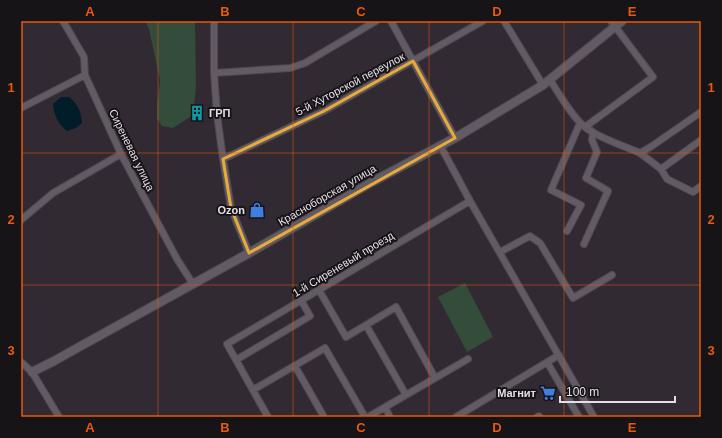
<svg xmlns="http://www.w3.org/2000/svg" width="722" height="438" viewBox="0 0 722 438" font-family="Helvetica,sans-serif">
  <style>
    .green { fill: #334d3a }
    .water { fill: #001d29 }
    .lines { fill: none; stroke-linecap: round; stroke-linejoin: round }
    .minor-casing { stroke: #4e484f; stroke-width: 8 }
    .tertiary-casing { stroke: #4e484f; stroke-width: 10 }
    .minor { stroke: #635b64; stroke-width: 6 }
    .tertiary { stroke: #635b64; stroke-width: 8 }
    .marked { fill: none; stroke: #e9ab37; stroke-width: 3; stroke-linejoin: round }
    .grid { fill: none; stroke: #e8590c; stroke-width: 1; stroke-opacity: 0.55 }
    .labels { text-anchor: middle; stroke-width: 4; stroke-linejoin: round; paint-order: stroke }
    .street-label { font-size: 11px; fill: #e4dfe5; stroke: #171418 }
    .poi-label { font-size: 11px; font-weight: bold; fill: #e4dfe5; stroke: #171418; text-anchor: end }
    .neatline { fill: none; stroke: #e8590c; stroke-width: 1.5 }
    .grid-label { font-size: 13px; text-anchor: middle; font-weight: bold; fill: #e8590c }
  </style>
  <rect width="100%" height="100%" fill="#312a32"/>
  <path class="green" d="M145,21H195L196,87L193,115L173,128L162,126L157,119V105L160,80L149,29Z
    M465,283L493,337L467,352L438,297Z"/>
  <path class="water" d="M61,97H69C78,104 81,112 82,123L76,128L67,131C58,124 54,115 53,104Z"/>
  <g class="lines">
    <g class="minor-casing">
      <path id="minor" d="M63,21L84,57L85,75L121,154L177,259L193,284
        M214,21V73L217,114L223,159L231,208L249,253
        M391,21L455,138
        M504,21L543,85
        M214,73L290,68L305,63L376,21
        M550,80C560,95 572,117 586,128C601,139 622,145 640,153L652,146L701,112
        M21,108L85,75
        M440,145L470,201L594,417
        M640,153L661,169L701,140
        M223,159L324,111L483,21
        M661,169L667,179L693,192L701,186
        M21,220L53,193L121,154
        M567,231L581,205L551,190L580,123
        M584,244L608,191L586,178L597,152L592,140L593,132L585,127L653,77L611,21
        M500,252L530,236L540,243L573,298L612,275
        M319,290L346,337L396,307L435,378
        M366,325L406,395
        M236,360L310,316L301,300
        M21,362L32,372L59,417
        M547,362L579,417
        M295,366L324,417
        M253,390L325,348L365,417
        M385,407L390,417
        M268,417L227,344L470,201
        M368,417L468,359
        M456,417L559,355
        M537,417L539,416L540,417"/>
    </g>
    <g class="tertiary-casing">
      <path id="tertiary" d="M32,372L54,361L79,347L249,253L372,182L455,138L543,85L622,21"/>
    </g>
    <use href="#minor" class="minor"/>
    <use href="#tertiary" class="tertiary"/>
  </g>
  <path class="marked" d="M413,61L455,138L249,253L231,208L223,159L324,111Z"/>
  <path class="grid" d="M158,21V417M293,21V417M429,21V417M564,21V417M21,153H701M21,285H701"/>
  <defs>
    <g id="building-bare" transform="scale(1.2)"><path d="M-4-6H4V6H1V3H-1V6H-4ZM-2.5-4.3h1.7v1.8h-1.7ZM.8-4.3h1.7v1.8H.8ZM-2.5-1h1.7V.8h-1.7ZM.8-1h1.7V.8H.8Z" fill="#0f9aa8" stroke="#171418" stroke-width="2.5" paint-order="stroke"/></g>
    <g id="shop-bare" transform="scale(1.2)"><path d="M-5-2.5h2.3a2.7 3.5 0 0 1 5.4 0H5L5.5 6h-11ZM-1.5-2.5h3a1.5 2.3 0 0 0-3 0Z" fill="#3f7fe0" stroke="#171418" stroke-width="2.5" paint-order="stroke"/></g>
    <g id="supermarket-bare" transform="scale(1.2)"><path d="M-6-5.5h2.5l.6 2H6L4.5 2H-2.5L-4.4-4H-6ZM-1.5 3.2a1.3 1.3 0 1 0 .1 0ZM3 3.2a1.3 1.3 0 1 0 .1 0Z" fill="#3f7fe0" stroke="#171418" stroke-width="2.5" paint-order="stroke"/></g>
  </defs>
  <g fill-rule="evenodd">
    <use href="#building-bare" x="197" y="113"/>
    <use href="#shop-bare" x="257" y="210"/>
    <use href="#supermarket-bare" x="548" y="393"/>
  </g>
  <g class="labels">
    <g class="street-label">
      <text transform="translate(350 84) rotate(-28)" y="4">5-й Хуторской переулок</text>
      <text transform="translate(132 150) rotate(64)" y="4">Сиреневая улица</text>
      <text transform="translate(327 195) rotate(-30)" y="4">Красноборская улица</text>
      <text transform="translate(343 264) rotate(-31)" y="4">1-й Сиреневый проезд</text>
    </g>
    <g class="poi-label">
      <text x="209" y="117" text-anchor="start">ГРП</text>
      <text x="245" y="214">Ozon</text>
      <text x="536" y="397">Магнит</text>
    </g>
  </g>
  <rect width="722" height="438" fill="none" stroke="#171418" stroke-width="44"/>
  <path d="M560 396v6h115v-6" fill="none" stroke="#e4dfe5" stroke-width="2"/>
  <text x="566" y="396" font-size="12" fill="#e4dfe5" stroke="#171418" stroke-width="3" paint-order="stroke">100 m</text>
  <rect x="22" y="22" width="678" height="394" class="neatline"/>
  <g class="grid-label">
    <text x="90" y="16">A</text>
    <text x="225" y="16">B</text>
    <text x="361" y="16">C</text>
    <text x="497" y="16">D</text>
    <text x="632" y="16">E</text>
    <text x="11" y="92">1</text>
    <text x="711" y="92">1</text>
    <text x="11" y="224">2</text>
    <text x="711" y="224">2</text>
    <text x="11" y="355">3</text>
    <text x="711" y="355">3</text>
    <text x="90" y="432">A</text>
    <text x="225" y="432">B</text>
    <text x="361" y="432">C</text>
    <text x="497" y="432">D</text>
    <text x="632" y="432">E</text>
  </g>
</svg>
